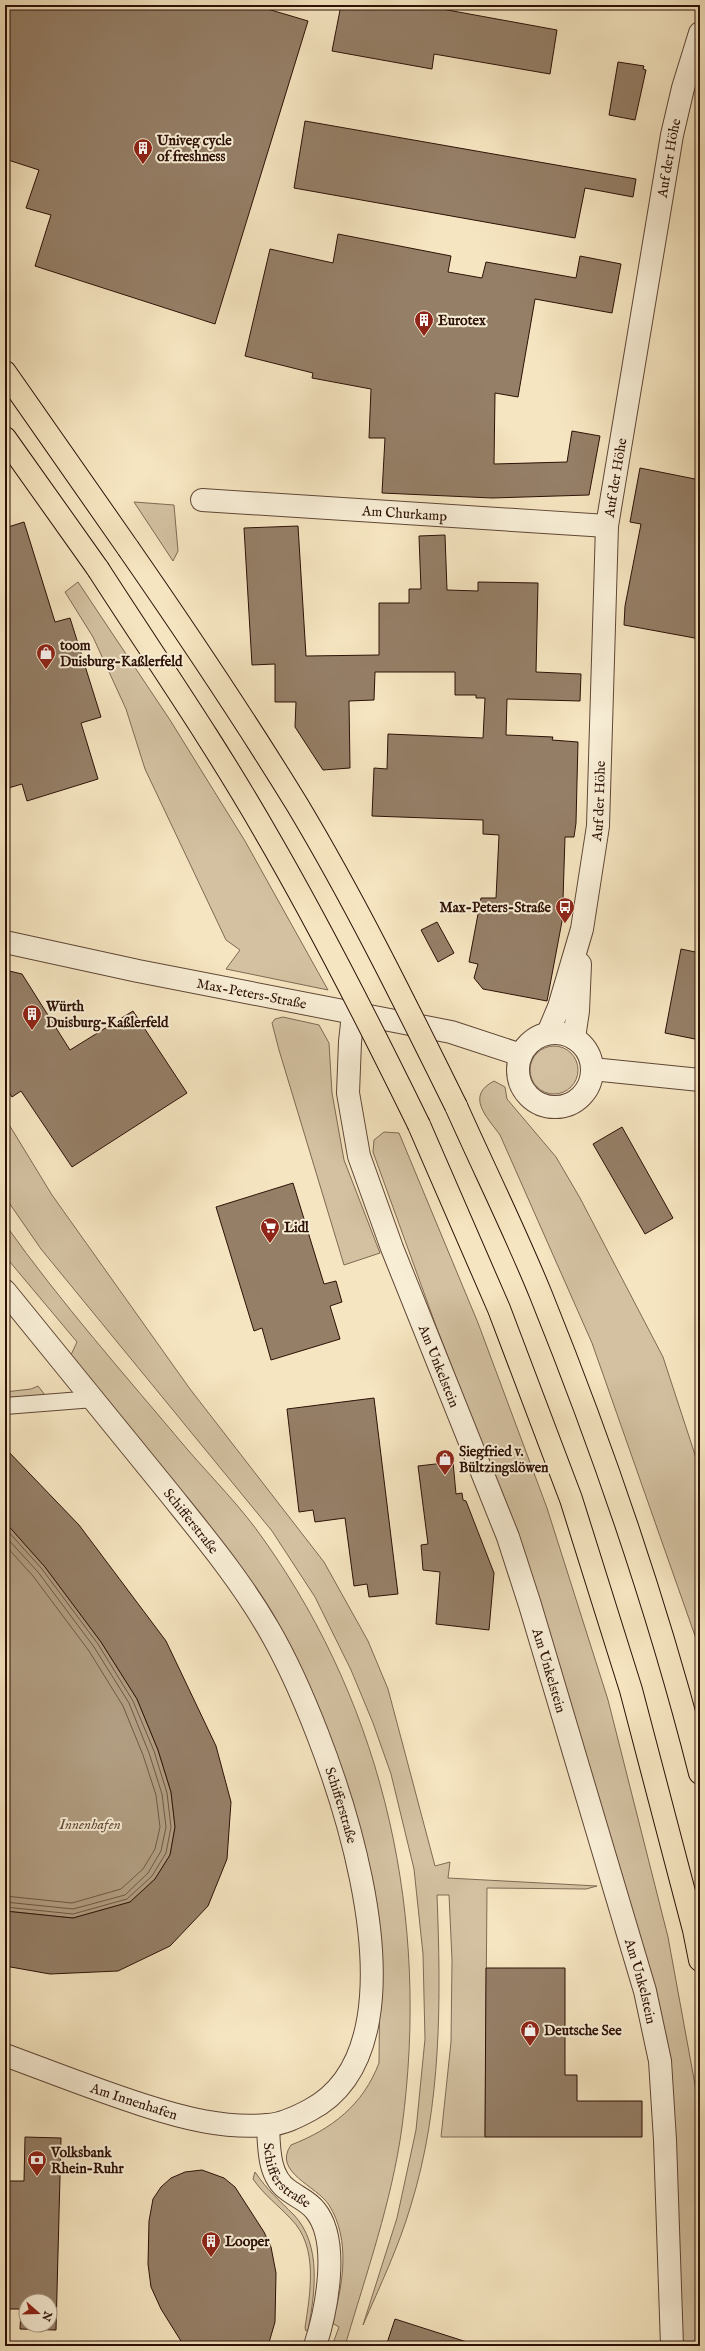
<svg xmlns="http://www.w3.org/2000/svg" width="705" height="2351" viewBox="0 0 705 2351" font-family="'IM FELL English',serif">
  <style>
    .green { fill: #d3c1a1; stroke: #806954 }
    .water { fill: #b19d81; stroke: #7c6550 }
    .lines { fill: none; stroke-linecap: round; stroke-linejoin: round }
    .shore { stroke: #6f5744; stroke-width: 1 }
    .building { fill: #957f67; stroke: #2d1107; fill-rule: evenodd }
    .pedestrian-casing { stroke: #5f4635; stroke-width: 18 }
    .minor-casing { stroke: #5f4635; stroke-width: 24 }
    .tertiary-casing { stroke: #5f4635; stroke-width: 24 }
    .motorway-casing { stroke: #2d1107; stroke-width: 24 }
    .pedestrian { stroke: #f8eed6; stroke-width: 16 }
    .minor { stroke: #f8eed6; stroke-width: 22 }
    .tertiary { stroke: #f8eed6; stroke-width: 22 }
    .motorway { stroke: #f5e5c0; stroke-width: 22 }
    .motorway-bridge-casing { stroke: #2d1107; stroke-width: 24; stroke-linecap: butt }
    .motorway-bridge { stroke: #f5e5c0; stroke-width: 22 }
    .labels { text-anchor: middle; stroke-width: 4; stroke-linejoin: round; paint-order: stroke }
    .poi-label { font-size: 14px; font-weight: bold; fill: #2d1107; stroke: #f8eed6; text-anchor: start }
    .street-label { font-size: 14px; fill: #2d1107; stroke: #f8eed6 }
    .water-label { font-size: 15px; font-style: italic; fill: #624938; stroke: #f8eed6 }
  </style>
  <rect width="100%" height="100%" fill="#f5e5c0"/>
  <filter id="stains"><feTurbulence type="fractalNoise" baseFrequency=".005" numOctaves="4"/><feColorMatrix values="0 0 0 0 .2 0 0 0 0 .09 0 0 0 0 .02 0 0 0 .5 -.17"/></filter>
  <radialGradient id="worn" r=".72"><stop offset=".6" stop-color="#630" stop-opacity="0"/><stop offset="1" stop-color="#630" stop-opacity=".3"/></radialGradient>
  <path class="green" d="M134,502L174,505L178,551L173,561Z
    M78,582L170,720L245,841L328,990L226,969L240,950L226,940L145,769L126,709L93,637L65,592Z
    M283,1017L319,1025L329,1043L332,1093L344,1160L380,1253L344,1265L279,1050L272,1023L275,1019Z
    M530 1070a24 24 0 1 1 48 0a24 24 0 1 1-48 0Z
    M494,1081L505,1087L507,1099L556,1157L580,1198L663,1357L700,1470V1650L592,1343L500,1135C487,1117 465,1096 494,1081Z
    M5,1118L52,1195L190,1389L324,1562L368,1641L388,1689L435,1866L450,1862L448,1878L597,1886L586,1889L487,1888L485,2137H441L451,2042L452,1960L449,1895H437C441,1998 442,2105 411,2205C399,2246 380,2286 363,2325L397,2218L416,2130L425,2039L423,1954L414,1869L391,1774L373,1723L351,1670L315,1597L272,1531L41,1249L5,1197Z
    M384,1132L399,1133L478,1323L547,1508L608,1700L668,1937L700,2112V2346H682L675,2141L521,1544L436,1326L373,1152L374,1140Z
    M5,1224C61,1303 125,1375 187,1449C213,1479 242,1508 264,1540C386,1712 430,1920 402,2127C392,2201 366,2274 345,2346H332L339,2327L332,2323C343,2286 351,2240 329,2205C317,2186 272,2172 291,2145C332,2129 363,2105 379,2063L380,1973L306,1685L70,1357L77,1342L5,1256Z
    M38,1386L48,1399L5,1402V1392L31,1389Z
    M255,2172C267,2190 279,2200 294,2215C322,2245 315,2293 308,2330L306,2331L305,2328C310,2293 319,2247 291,2219C278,2205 264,2195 253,2179Z"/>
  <path class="water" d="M5,1522L45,1567L101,1642L137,1699L158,1750L171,1792L175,1827L170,1855L155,1879L130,1902L73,1918L5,1911Z"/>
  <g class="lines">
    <path class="shore" d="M5,1528L42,1569L98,1644L133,1701L154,1751L167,1793L171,1827L166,1853L152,1876L127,1899L73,1914L5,1907
      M5,1536L38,1572L94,1647L129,1703L149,1753L162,1794L166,1827L161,1851L148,1873L125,1895L73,1909L5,1902
      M5,1545L33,1576L89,1651L123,1706L143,1755L156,1795L160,1827L155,1849L143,1869L121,1889L72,1903L5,1896"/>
  </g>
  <path class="building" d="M5,5H254L308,21L215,324L35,266L51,215L26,208L39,170L5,159Z
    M341,5H443L442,9L557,30L550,74L434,54L432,69L332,51Z
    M618,62L644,66L643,69L646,70L635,120L609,115Z
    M305,121L636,179L633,197L585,188L575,238L294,188Z
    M338,234L451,256L448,272L482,278L486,262L576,278L580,256L621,264L612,313L535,299L518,397L495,393L494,464L567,462L572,431L600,436L589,495L492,498L382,493L385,438H369L371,389L312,378L313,373L245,356L270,249L333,263Z
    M640,468L700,480V639L624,625L625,606L641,524L630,522Z
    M24,522L55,622L70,618L101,717L81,723L98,779L27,801L22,784L5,789V528Z
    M298,526L306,656L379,655V603H409V589H421L419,536L445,535L447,590L478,591V582L538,583L536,672L581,674L580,701L507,699L506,735L553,737L552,740L578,742L576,823L574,837H565L563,900H566L547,1001L483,989L474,978L478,964L469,962L481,898H496L499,835L483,834V820L372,816L374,768L387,769L388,734L483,738L485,698H476V695H455V672H375L374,700L349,701L350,768L323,770L295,727L296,702H275V664L252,665L244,528Z
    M437,922L454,953L438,962L421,930Z
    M681,949L700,953V1040L665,1033Z
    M5,970L22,974L70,1050L133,1011L187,1093L72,1167L21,1091L12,1097L5,1086Z
    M622,1127L673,1218L645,1234L593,1144Z
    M293,1183L324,1284L336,1281L342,1302L330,1306L340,1339L271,1360L262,1328L254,1331L216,1207Z
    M374,1398L398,1594L369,1597L367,1584L354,1586L345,1518L315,1522L313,1510L299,1512L287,1409Z
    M5,1448L79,1525L166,1641L216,1746L231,1802L227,1859L208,1906L170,1946L118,1971L50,1974L5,1966V1911L73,1918L130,1902L155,1879L170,1855L175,1827L171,1792L158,1750L137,1699L101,1642L45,1567L5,1522Z
    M453,1462L456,1494L462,1493L463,1500L466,1501L494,1573L489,1630L436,1624L440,1572L423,1570L421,1545L428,1544L418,1466Z
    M486,1968H565V2075H577V2101H642V2137H485Z
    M25,2137L61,2138L56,2330L20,2329L21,2309H5V2181H24ZM26,2301H50V2325H26Z
    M202,2170L224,2178L235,2187L264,2232L271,2247L276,2273L275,2322L268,2346H184L161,2309L151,2287L148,2264L149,2221L153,2199L161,2187L171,2178L185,2172Z
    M395,2319L470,2343L469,2346H386Z"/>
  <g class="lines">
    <g class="pedestrian-casing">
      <path id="pedestrian" d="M5,1406L94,1399"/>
    </g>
    <g class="minor-casing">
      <g id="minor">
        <path id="s1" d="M202,500L607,526"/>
        <path id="s2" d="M353,1014L350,1042L348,1093L359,1156L392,1248L508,1537L530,1605L645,1991L660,2061L665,2140L672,2346"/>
        <path id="s3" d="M548,1033L559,1007L582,929L598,826L607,526L672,135L683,88L700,33"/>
        <path d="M574,1038L578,1011L580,964"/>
        <path id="s4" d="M5,1291C58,1357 113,1423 166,1489C202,1534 239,1578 268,1628C325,1725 445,2039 310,2110C297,2117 283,2124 268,2125C225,2129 183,2118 143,2105C96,2090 51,2072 5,2055"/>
        <path id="s5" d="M268,2125C269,2147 268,2176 288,2190C297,2197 308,2201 315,2210C341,2241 326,2312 315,2346"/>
      </g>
    </g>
    <g class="tertiary-casing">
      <g id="tertiary">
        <path id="s6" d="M5,942L138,971L451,1032L521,1055"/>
        <circle cx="555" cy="1070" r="37"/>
        <path d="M592,1069L700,1080"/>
      </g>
    </g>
    <g class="motorway-casing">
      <path id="motorway" d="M5,372L128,548
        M5,438L98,569
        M456,1106C484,1169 515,1231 541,1295C604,1451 659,1611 700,1773
        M419,1125L499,1309L571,1499L631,1690L694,1930L700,1960"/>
    </g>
    <use href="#pedestrian" class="pedestrian"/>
    <use href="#minor" class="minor"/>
    <use href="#tertiary" class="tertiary"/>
    <use href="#motorway" class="motorway"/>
    <g class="motorway-bridge-casing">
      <path id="motorway-bridge" d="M128,548C187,633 244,718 298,806C356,903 406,1005 456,1106
        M98,569C154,656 213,741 264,830C320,926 370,1025 419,1125"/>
    </g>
    <use href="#motorway-bridge" class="motorway-bridge"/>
  </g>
  <defs>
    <g id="building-pin" transform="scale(1)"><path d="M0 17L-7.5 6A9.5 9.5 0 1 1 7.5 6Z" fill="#8f2418" stroke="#f8eed6"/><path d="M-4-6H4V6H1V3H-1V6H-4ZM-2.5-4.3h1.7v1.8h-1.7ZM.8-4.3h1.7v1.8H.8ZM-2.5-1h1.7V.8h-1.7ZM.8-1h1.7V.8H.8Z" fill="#fff"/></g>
    <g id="shop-pin" transform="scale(1)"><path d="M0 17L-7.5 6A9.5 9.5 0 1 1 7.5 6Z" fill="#8f2418" stroke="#f8eed6"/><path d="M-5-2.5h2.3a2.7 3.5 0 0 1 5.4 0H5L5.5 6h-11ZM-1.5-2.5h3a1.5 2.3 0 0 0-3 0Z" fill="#fff"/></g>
    <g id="bus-pin" transform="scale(1)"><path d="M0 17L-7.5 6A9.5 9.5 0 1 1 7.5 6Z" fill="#8f2418" stroke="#f8eed6"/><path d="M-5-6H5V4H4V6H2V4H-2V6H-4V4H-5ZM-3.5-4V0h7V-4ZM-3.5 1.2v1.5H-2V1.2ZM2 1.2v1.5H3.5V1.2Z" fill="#fff"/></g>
    <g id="supermarket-pin" transform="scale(1)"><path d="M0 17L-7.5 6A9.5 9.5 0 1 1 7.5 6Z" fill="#8f2418" stroke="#f8eed6"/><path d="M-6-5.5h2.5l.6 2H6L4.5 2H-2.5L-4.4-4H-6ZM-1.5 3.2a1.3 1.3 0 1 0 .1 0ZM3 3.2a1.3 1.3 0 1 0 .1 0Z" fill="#fff"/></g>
    <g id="bank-pin" transform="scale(1)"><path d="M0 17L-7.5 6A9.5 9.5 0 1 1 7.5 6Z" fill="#8f2418" stroke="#f8eed6"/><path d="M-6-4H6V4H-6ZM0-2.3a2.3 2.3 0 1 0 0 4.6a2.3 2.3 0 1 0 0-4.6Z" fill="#fff"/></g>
  </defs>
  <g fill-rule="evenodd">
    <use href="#building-pin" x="143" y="148"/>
    <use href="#building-pin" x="424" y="320"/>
    <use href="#shop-pin" x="46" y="653"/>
    <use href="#bus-pin" x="565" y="907"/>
    <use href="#building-pin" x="32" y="1014"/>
    <use href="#supermarket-pin" x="270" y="1227"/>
    <use href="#shop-pin" x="445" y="1459"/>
    <use href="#shop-pin" x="530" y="2030"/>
    <use href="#bank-pin" x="37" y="2160"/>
    <use href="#building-pin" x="211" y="2241"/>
  </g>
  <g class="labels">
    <g class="poi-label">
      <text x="157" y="145">Univeg cycle<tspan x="157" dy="16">of freshness</tspan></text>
      <text x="438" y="325">Eurotex</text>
      <text x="60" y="650">toom<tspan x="60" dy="16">Duisburg-Kaßlerfeld</tspan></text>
      <text x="551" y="912" text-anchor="end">Max-Peters-Straße</text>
      <text x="46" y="1011">Würth<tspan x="46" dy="16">Duisburg-Kaßlerfeld</tspan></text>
      <text x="284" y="1232">Lidl</text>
      <text x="459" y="1456">Siegfried v.<tspan x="459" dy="16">Bültzingslöwen</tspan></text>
      <text x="544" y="2035">Deutsche See</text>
      <text x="51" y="2157">Volksbank<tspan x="51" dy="16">Rhein-Ruhr</tspan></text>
      <text x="225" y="2246">Looper</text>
    </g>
    <g class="street-label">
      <text dy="5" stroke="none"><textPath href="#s3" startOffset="887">Auf der Höhe</textPath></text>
      <text dy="5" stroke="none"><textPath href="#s3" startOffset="563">Auf der Höhe</textPath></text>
      <text dy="5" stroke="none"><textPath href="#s1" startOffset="203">Am Churkamp</textPath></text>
      <text dy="5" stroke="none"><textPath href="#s3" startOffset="239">Auf der Höhe</textPath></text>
      <text dy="5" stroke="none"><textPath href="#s6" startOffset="252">Max-Peters-Straße</textPath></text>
      <text dy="5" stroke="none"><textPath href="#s2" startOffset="368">Am Unkelstein</textPath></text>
      <text dy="5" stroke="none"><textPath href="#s4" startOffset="296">Schifferstraße</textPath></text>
      <text dy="5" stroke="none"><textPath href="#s2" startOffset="692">Am Unkelstein</textPath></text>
      <text dy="5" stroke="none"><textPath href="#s4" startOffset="620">Schifferstraße</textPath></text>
      <text dy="5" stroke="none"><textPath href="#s2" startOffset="1016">Am Unkelstein</textPath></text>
      <text transform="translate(134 2101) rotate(18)" y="5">Am Innenhafen</text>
      <text dy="5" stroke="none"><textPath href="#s5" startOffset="57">Schifferstraße</textPath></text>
    </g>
    <g class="water-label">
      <text x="90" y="1829">Innenhafen</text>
    </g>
  </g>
  <rect width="705" height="2351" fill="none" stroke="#f5e5c0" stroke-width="20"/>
  <rect x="6" y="6" width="693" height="2339" fill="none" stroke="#2d1107" stroke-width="2"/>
  <rect x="10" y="10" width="685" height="2331" fill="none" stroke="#2d1107"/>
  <g transform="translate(38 2313) rotate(110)"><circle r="19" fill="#f8eed6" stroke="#a79683"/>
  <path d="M0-3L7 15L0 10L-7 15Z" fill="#8f2418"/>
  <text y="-6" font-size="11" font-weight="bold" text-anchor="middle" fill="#2d1107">N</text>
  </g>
  <rect width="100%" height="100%" filter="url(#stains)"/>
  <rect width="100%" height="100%" fill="url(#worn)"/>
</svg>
